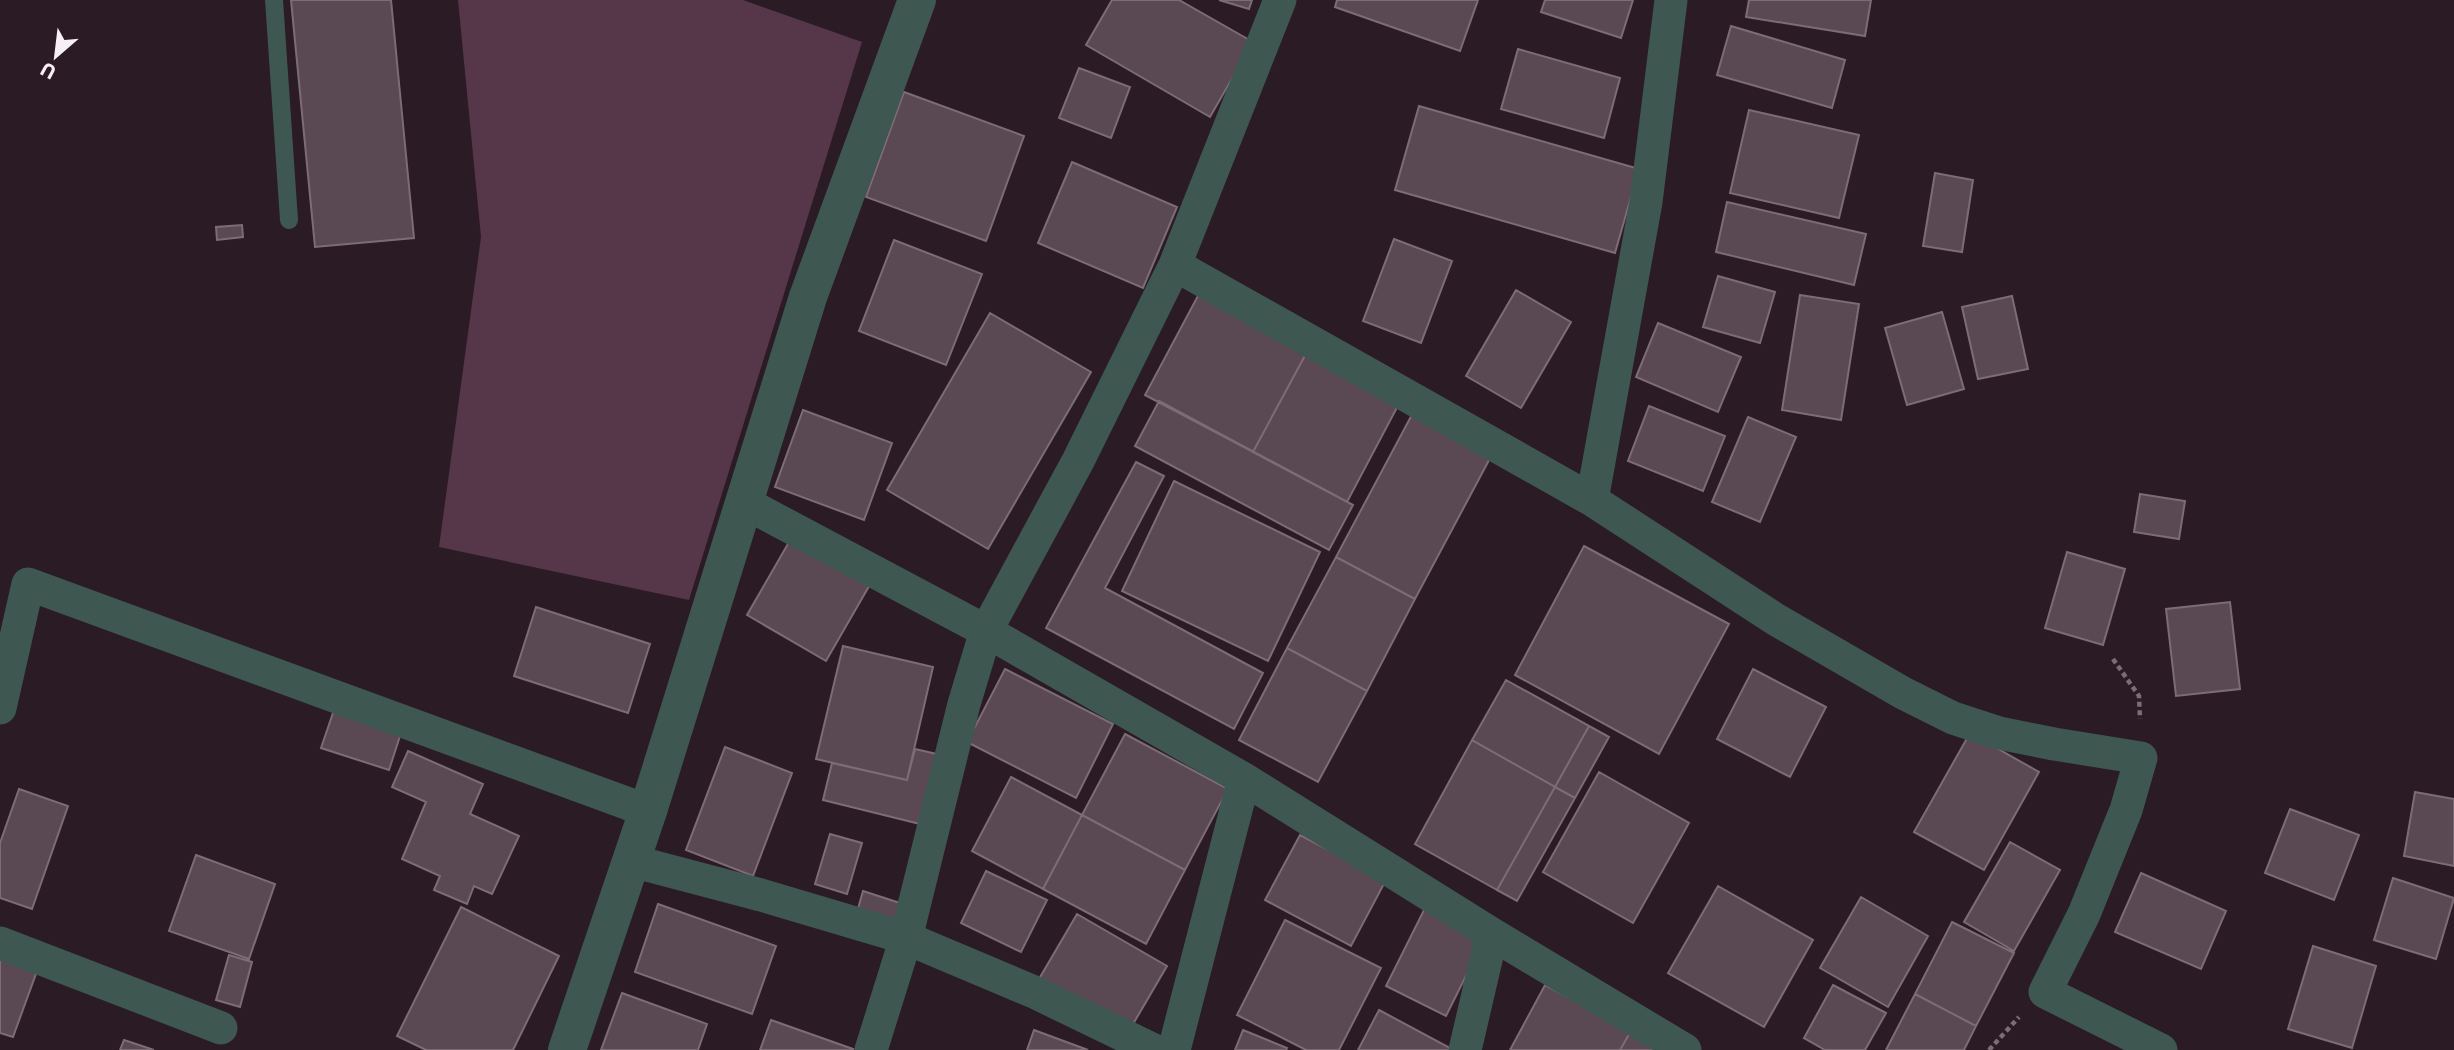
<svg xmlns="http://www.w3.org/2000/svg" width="2454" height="1050" viewBox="0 0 2454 1050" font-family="Commissioner,sans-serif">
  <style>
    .green { fill: #56374a }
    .building { fill: #5a4953; stroke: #7d6c76; stroke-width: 2 }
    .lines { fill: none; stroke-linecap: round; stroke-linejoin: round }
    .path { stroke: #7b6d75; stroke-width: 4.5; stroke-dasharray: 5 3.5; stroke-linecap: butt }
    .service { stroke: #3f5751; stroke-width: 18 }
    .minor { stroke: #3f5751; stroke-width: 33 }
    .tertiary { stroke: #3f5751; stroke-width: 38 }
  </style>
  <rect width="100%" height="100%" fill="#2a1b24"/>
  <path class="green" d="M458,0H743L862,42L689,600L439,547L481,237Z"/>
  <path class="building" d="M291,0H391L414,238L315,247Z
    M1112,0H1179L1253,42L1210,117L1086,45Z
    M1219,0H1252L1249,9Z
    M1337,0H1478L1460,51L1335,7Z
    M1545,0H1633L1621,38L1541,12Z
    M1749,0H1871L1865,36L1746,17Z
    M1731,26L1845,60L1832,108L1717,75Z
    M1518,49L1620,78L1604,138L1501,109Z
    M1079,68L1130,87L1111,138L1059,118Z
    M904,92L1024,136L986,241L866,197Z
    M1419,106L1639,169L1615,253L1395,190Z
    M1749,110L1859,135L1839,218L1730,193Z
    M1072,162L1177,207L1143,288L1038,243Z
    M1935,173L1973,180L1962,252L1923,246Z
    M1727,202L1866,234L1854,285L1716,252Z
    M242,225L243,237L217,240L216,227Z
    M1394,239L1452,261L1421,343L1363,321Z
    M894,240L982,274L946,365L859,331Z
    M1718,276L1775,292L1760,343L1703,327Z
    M1516,290L1571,322L1521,408L1466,376Z
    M1200,292L1308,350L1253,452L1145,395Z
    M1800,295L1859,304L1841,420L1782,410Z
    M2012,296L2028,369L1978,379L1962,307Z
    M1942,312L1964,389L1907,405L1885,328Z
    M990,313L1091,372L988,549L887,490Z
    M1658,323L1741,357L1718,412L1636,377Z
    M1308,350L1401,400L1347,502L1253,452Z
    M1159,401L1353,505L1329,550L1135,446Z
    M1649,406L1725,436L1703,491L1628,461Z
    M1416,407L1495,449L1415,599L1336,557Z
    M803,410L892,443L864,520L775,487Z
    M1748,417L1796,437L1760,522L1712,502Z
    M1136,462L1164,476L1105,588L1263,673L1234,729L1046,628Z
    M1174,481L1320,552L1268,661L1122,591Z
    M2140,494L2185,501L2179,539L2134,532Z
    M793,535L872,581L826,661L747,615Z
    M1584,546L1729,624L1659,754L1515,675Z
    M2067,552L2125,569L2103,645L2045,628Z
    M1336,557L1415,599L1367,691L1287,648Z
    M2230,602L2240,689L2176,696L2166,609Z
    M536,607L650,644L628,713L514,676Z
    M843,646L933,667L907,780L816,759Z
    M1287,648L1367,691L1318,782L1239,740Z
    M1005,669L1113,724L1076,798L967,742Z
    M1753,669L1826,707L1790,777L1717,739Z
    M1506,680L1589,726L1555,787L1472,740Z
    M335,707L402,730L389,770L321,748Z
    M1589,726L1609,737L1575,798L1555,787Z
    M1970,733L2039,772L1984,870L1914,832Z
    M1125,734L1228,789L1185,870L1082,815Z
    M1472,740L1555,787L1497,890L1415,844Z
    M725,747L792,773L753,876L686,850Z
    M915,749L937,754L920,824L823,800L832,763L907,780Z
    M408,751L483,784L470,814L519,836L492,894L474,886L467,904L434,890L440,876L402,859L426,802L392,787Z
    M1599,772L1689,823L1633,923L1543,872Z
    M1011,777L1082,815L1043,889L972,851Z
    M1555,787L1575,798L1517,901L1497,890Z
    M19,789L68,806L32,909L0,898V843Z
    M2415,792L2454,799V866L2404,856Z
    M2290,809L2359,835L2334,900L2265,873Z
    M1082,815L1185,870L1146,944L1043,889Z
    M830,834L862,843L847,894L815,884Z
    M1300,835L1386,880L1351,946L1265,900Z
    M2010,842L2060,870L2014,951L1964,922Z
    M196,855L275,884L249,959L169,931Z
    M986,871L1047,900L1021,952L961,923Z
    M2141,873L2226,911L2201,969L2115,932Z
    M2393,878L2454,898L2436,959L2374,940Z
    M1718,886L1813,940L1764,1027L1668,973Z
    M863,891L903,904L897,926L857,912Z
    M1861,897L1928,936L1888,1007L1820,968Z
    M658,904L776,946L752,1014L635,972Z
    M461,907L559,956L513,1050H426L397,1036Z
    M1425,908L1485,938L1446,1016L1386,986Z
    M1077,914L1167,966L1129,1031L1039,979Z
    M1285,920L1381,968L1339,1050H1306L1237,1015Z
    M1952,922L2014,953L1976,1026L1915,994Z
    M2313,946L2376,966L2352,1048L2288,1029Z
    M229,955L252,962L240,1007L216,1000Z
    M0,957L37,971L13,1037L0,1033Z
    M1545,985L1631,1031L1620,1050H1510Z
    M1833,985L1886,1013L1865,1050H1825L1804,1038Z
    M622,993L707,1024L698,1050H601Z
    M1915,994L1976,1026L1964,1050H1886Z
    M1379,1010L1452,1049V1050H1358Z
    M771,1020L853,1049L852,1050H760Z
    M1034,1030L1088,1050H1027Z
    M1243,1030L1287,1048L1286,1050H1235Z
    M1631,1031L1663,1050H1620Z
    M124,1040L154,1050H120Z"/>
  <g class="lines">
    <path class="path" d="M2113,659L2139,696L2140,719
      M1989,1050L2019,1017"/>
    <path class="service" d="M274,0L289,220"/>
    <path class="minor" d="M1175,265L1592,500L1775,619L1903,693L1953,718L1999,733L2054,744L2141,758L2126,810L2084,914L2045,992L2161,1050
      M1592,500L1646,202L1671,0
      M745,503L986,631L1244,779L1492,934L1685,1050
      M0,708L28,584L648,811
      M632,861L761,895L906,938L1034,992L1154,1050
      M0,943L221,1028
      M871,1050L906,938L964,704L986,631L1078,461L1175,265L1280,0
      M1174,1050L1244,779
      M1465,1050L1492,934"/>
    <path class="tertiary" d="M567,1050L648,811L808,297L917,0"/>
  </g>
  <g transform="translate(56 56) rotate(208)" stroke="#2a1b24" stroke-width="5" paint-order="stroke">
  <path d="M0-5L12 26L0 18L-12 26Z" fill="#f9eef4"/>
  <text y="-10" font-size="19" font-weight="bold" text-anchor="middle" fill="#f9eef4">U</text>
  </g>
</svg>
